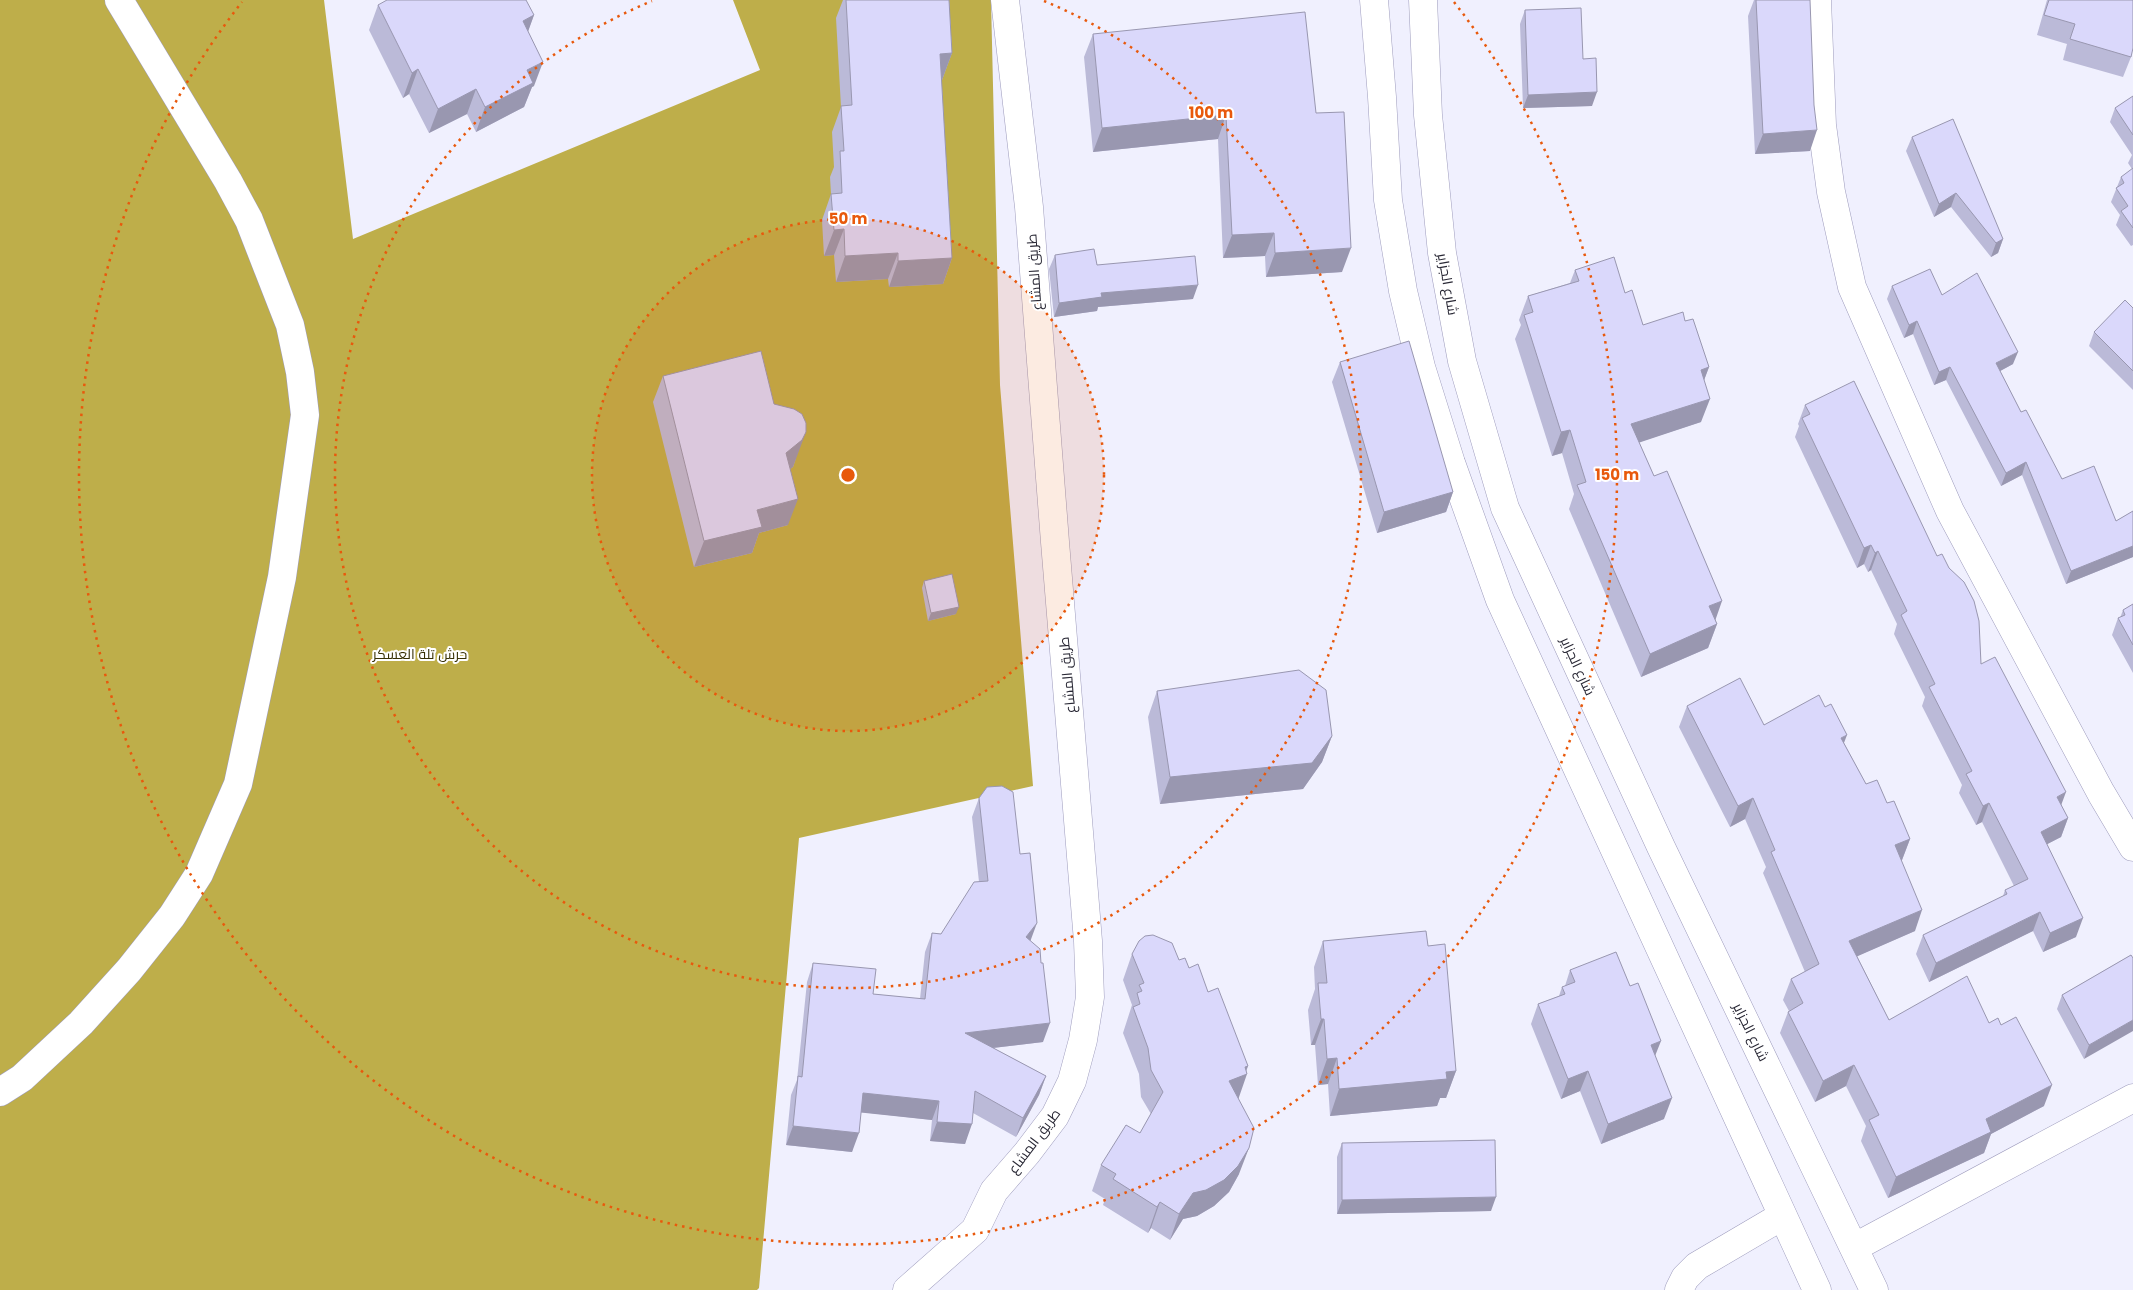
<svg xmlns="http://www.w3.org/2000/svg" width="2133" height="1290" viewBox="0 0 2133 1290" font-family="Poppins,Cairo,sans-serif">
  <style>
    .forest { fill: #beae4a }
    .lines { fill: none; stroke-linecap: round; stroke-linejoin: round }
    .minor-casing { stroke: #9e9cbd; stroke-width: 29 }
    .major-casing { stroke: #9e9cbd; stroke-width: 29 }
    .minor { stroke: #fff; stroke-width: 28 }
    .major { stroke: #fff; stroke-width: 28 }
    .wall { fill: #bbbad8 }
    .shaded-wall { fill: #9997b0 }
    .building { fill: #dad8fb; stroke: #9997b0 }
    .ring { fill: none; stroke: #e8590c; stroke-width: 2.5; stroke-dasharray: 2.5 5 }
    .labels { text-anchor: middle; stroke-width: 4; stroke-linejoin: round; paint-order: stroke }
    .street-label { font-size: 14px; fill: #292835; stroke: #fff }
    .park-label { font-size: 14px; fill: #373004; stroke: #fff }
    .centre { fill: #e8590c; stroke: #fff; stroke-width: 2.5 }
    .ring-label { font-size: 15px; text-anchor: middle; font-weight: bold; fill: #e8590c; stroke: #fff; stroke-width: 4; stroke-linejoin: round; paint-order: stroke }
  </style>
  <rect width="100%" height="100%" fill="#f0f0fe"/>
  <path class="forest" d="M0,0H324L353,239L760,70L733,0H991L1000,385L1033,786L799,838L759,1288L757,1290H0Z"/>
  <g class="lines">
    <g class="minor-casing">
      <path id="minor" d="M1817,0L1822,125L1831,192L1852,287L1950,511L2101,793L2133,847
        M0,1092L22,1078L81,1023L129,970L172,916L199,874L238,784L282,577L305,415L300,372L290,325L249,220L228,181L119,0
        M1855,1247L2133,1098
        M907,1290L975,1230L994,1191L1027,1153L1055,1116L1072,1081L1083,1040L1090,997L1088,941L1055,542L1029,207L1005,0
        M1679,1290L1685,1278L1697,1266L1782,1216"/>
    </g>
    <g class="major-casing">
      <path id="major" d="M1374,0L1382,97L1388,200L1403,291L1421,367L1451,463L1500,600L1817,1290
        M1423,0L1428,115L1442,253L1462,361L1505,508L1661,847L1874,1290"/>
    </g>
    <use href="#minor" class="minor"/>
    <use href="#major" class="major"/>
  </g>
  <path class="wall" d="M843,0H949L952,53L942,80H941L952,258L943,284L889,287L888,279L836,282L834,255L824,256L822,220L831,194L830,177L834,167L832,132L841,107L836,18Z
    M1754,0H1810V151L1755,154L1748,16Z
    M2047,0H2133L2131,57L2123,77L2063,60L2067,44L2037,35Z
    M378,5L534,15L528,31L534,86L532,87L524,107L476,132L467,114L429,133L409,94L403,98L369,30Z
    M1525,10L1583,59L1592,106L1523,108L1520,24Z
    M1093,34L1316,113L1342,272L1266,277L1265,256L1223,258L1218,139L1093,152L1084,57Z
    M2133,96V245L2131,246L2116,225L2120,215L2111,202L2121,177L2132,169L2128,163L2132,155L2110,122L2115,108Z
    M1912,137L2003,239L1998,253L1991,257L1951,207L1934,217L1906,151Z
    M1055,255L1097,265L1193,299L1098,307L1097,311L1054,317L1049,269Z
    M1575,270L1625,293L1643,325L1685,321L1709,367L1704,380L1701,422L1639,442L1717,624L1708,648L1641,677L1569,509L1574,494L1562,453L1552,456L1515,339L1521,325L1519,320L1528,296L1570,283Z
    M1892,286L1942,295L2013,364L2000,371L2021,412L2062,479L2116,521L2133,511V557L2066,584L2022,475L2001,486L1946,380L1934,385L1913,334L1904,338L1887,299Z
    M2133,308V390L2089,346L2094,332Z
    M1340,362L1453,492L1446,512L1377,533L1332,382Z
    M663,376L774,404L796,458L793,467L790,469L788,525L759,533L752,553L694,567L653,402Z
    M1805,405L1981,664L2068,818L2061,837L2047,844L2076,937L2043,952L2033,931L1929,982L1916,954L1923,935L2003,896L2005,890L2014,886L1982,822L1976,825L1959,793L1962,785L1922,706L1925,697L1894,634L1897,624L1871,570L1868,572L1864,564L1857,568L1795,437L1799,426L1798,424Z
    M924,581L956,614L928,621L922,588Z
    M2133,604V673L2112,635L2118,618H2120L2123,610Z
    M1157,691L1332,736L1322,762L1303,789L1160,804L1148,717Z
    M1687,706L1844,743L1866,784L1887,803L1910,839L1902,860H1901L1915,931L1857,956L1889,1020L1989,1023L2044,1106L1991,1134L1984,1153L1888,1198L1861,1141L1866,1126L1846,1086L1815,1102L1780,1033L1788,1012L1789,1011L1783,1000L1791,979L1805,972L1763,873L1766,867L1745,819L1730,827L1679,727Z
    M979,798L1020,854L1043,1042L993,1048L1046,1076L1039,1095L1016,1137L973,1113L965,1144L930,1141L932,1120L861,1112L852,1152L786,1145L791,1095L797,1080L807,982L813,963L873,994L920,999L925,952L932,933L941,934L979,882L972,817Z
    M1323,941L1428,946L1456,1071L1446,1098H1440L1437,1106L1330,1116L1328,1084L1318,1085L1315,1045H1311L1308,1010L1315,989L1314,967Z
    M1132,954L1179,960L1189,968L1208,992L1248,1066L1238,1098L1239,1174L1229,1192L1214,1206L1197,1216L1183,1219L1170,1240L1151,1228L1148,1233L1103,1205L1105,1199L1092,1191L1101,1165L1140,1133L1151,1114L1141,1097L1139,1074L1123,1033L1132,1005L1123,980Z
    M2131,955L2084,1059L2057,1009L2062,995Z
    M1570,970L1655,1056L1664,1119L1601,1144L1580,1091L1561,1099L1531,1024L1538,1004L1559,996L1562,987L1565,986Z
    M1342,1143L1491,1211L1337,1214V1157Z"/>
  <path class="shaded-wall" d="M534,15L525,40L523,21Z
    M952,53L942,80H930L940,54Z
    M543,62L534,86L532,87L524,107L476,132L485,107L527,70Z
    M418,69L409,94L403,98L412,73Z
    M476,89L467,114L429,133L438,109Z
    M1597,92L1592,106L1523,108L1528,95Z
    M1226,115L1218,139L1093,152L1102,128Z
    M1817,130L1810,151L1755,154L1763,134Z
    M1956,193L1951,207L1934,217L1939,204Z
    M844,229L834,255L824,256L834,230Z
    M1274,233L1265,256L1223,258L1232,235Z
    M2003,239L1998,253L1991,257L1996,243Z
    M1351,248L1342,272L1266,277L1275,253Z
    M898,253L888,279L836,282L845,256Z
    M952,258L943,284L889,287L898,261Z
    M1198,285L1193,299L1098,307L1097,311L1054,317L1059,303L1101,293Z
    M1917,321L1913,334L1904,338L1909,325Z
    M2018,352L2013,364L1991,376L1996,363Z
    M1709,367L1700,391L1701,370Z
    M1950,367L1946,380L1934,385L1939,372Z
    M1710,399L1701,422L1623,448L1631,424Z
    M1570,430L1562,453L1552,456L1561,432Z
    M806,432L793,467L777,479L786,453Z
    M2026,462L2022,475L2001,486L2006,473Z
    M1453,492L1446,512L1377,533L1384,512Z
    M798,499L788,525L759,533L752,553L694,567L704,541L757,510Z
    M1871,545L1864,564L1857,568L1864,548Z
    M2133,546V557L2066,584L2071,571Z
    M1878,551L1871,570L1868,572L1875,553Z
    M1722,601L1714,624L1709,606Z
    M959,607L956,614L928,621L931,613Z
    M1717,624L1708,648L1641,677L1650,654Z
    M1847,735L1839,756L1841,738Z
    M1332,736L1322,762L1303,789L1160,804L1170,777Z
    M2066,792L2059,811L2057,797Z
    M1753,798L1745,819L1730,827L1738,806Z
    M1989,803L1982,822L1976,825L1983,806Z
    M2068,818L2061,837L2034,851L2041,832Z
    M1910,839L1902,860L1887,866L1895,845Z
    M1922,910L1915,931L1842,963L1849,941Z
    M2040,912L2033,931L1929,982L1936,963Z
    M2083,918L2076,937L2043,952L2050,933Z
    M1037,923L1030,942L1026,937Z
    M1321,1019H1324L1315,1045H1311Z
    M2133,1020V1031L2084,1059L2089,1045Z
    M1050,1023L1043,1042L958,1052L965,1033Z
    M1661,1041L1653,1061L1651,1045Z
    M1337,1058L1328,1084L1318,1085L1327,1059Z
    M1854,1065L1846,1086L1815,1102L1823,1081Z
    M1248,1066L1244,1075L1247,1074L1238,1100L1229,1081L1245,1067Z
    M1456,1071L1446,1098H1440L1437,1106L1330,1116L1339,1089L1446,1072Z
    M1588,1071L1580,1091L1561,1099L1568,1079Z
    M1046,1076L1039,1095L1016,1137L1023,1118Z
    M2052,1085L2044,1106L1991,1134L1984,1153L1888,1198L1896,1177L1986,1119Z
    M863,1093L939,1101L932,1120L856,1112Z
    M1672,1098L1664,1119L1601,1144L1608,1124Z
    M937,1122L972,1124L965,1144L930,1141Z
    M793,1126L859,1133L852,1152L786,1145Z
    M1249,1148L1239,1174L1229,1192L1214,1206L1197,1216L1183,1219L1170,1240L1179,1214L1193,1193Z
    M1496,1197L1491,1211L1337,1214L1342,1200Z
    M1160,1202L1151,1228L1148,1233L1157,1207Z"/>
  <path class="building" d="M387,0H526L534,15L523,21L543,62L527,70L533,83L485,107L476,89L438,109L418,69L412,73L378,5Z
    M846,0H949L952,53L940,54L952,258L898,261V253L845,256L844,229L834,230L831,194L842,193L840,151H844L841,106L852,105Z
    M1756,0H1810L1814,105L1817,130L1763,134Z
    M2049,0H2133V48L2131,57L2070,39L2075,24L2044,15Z
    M1581,8L1583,59L1596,58L1597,92L1528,95L1525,10Z
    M1305,12L1316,113L1344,112L1351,248L1275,253L1274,233L1232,235L1226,115L1102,128L1093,34Z
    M2133,96V135L2115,108Z
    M1953,119L2003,239L1996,243L1956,193L1939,204L1912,137Z
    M2133,168V228L2121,211L2128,206L2116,188L2124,183L2121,177Z
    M1094,249L1097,265L1195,256L1198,285L1101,293L1102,297L1059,303L1055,255Z
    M1614,257L1625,293L1632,290L1643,325L1683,312L1685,321L1693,319L1709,367L1701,370L1710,399L1631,424L1654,476L1667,471L1722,601L1709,606L1717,624L1650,654L1577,485L1586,482L1570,430L1561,432L1524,315L1533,312L1528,296L1579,281L1575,270Z
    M1930,269L1942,295L1977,273L2018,352L1996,363L2021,412L2026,410L2062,479L2094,466L2116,521L2133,511V546L2071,571L2026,462L2006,473L1950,367L1939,372L1917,321L1909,325L1892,286Z
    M2125,300L2133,308V371L2094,332Z
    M1409,341L1453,492L1384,512L1340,362Z
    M761,351L774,404L794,409L802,414L806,423V432L802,440L786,453L798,499L757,510L762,527L704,541L663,376Z
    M1854,381L1937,556L1942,554L1949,568L1964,582L1974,601L1979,621L1981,664L1995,657L2066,792L2057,797L2068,818L2041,832L2083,918L2050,933L2040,912L1936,963L1923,935L2007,894L2005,890L2028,879L1989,803L1983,806L1966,774L1972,771L1929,687L1935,684L1901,615L1907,611L1878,551L1875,553L1871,545L1864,548L1802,418L1810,414L1805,405Z
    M952,574L959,607L931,613L924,581Z
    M2133,604V645L2118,618L2125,615L2123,610Z
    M1299,670L1326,690L1332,736L1312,763L1170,777L1157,691Z
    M1740,678L1764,725L1819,695L1825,707L1831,704L1847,735L1841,738L1866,784L1877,780L1887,803L1894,801L1910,839L1895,845L1922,910L1849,941L1889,1020L1967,976L1989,1023L1998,1018L2001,1025L2016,1017L2052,1085L1986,1119L1991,1132L1896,1177L1869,1120L1879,1115L1854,1065L1823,1081L1788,1012L1803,1003L1791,979L1819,964L1771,852L1775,850L1753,798L1738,806L1687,706Z
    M1002,786L1013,792L1020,854L1030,853L1037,923L1026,937L1040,949L1041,963H1043L1050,1023L965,1033L1046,1076L1023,1118L975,1091L972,1124L937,1122L939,1101L863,1093L859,1133L793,1126L798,1076L802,1077L813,963L876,969L873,994L925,999L932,933L941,934L974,882L988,881L979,798L987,787Z
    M1426,931L1428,946L1445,944L1456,1071L1446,1072L1447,1079L1339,1089L1337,1058L1327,1059L1324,1019H1321L1318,983H1327L1323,941Z
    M1153,935L1172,943L1179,960L1185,958L1189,968L1198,964L1208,992L1218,988L1248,1066L1245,1067L1247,1074L1229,1081L1254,1128L1249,1148L1238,1166L1224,1180L1206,1190L1193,1193L1179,1214L1160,1202L1157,1207L1113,1179L1116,1174L1101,1165L1126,1125L1140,1133L1163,1092L1151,1070L1148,1048L1133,1007L1140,1004L1137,993L1142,991L1139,985L1144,983L1132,954L1139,941L1145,936Z
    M1616,952L1630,986L1638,983L1661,1041L1651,1045L1672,1098L1608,1124L1588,1071L1568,1079L1538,1004L1565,994L1562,987L1575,982L1570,970Z
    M2131,955L2133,958V1020L2089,1045L2062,995Z
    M1495,1140L1496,1197L1342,1200V1143Z"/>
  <circle cx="848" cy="475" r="256" fill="#e8590c" fill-opacity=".12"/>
  <g class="ring">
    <circle cx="848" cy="475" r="256"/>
    <path d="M1044 1A513 513 0 1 1 652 1"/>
    <path d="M1454 2A769 769 0 1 1 242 2"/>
  </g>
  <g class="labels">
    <g class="street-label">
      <text transform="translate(1034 272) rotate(-94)" y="5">طريق المشاع</text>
      <text transform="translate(1448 284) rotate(80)" y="5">شارع الجزاير</text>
      <text transform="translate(1578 666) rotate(65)" y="5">شارع الجزاير</text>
      <text transform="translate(1067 675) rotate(-95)" y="5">طريق المشاع</text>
      <text transform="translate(1751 1032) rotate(64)" y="5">شارع الجزاير</text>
      <text transform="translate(1034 1141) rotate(-53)" y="5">طريق المشاع</text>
    </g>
    <g class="park-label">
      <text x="420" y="659">حرش تلة العسكر</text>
    </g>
  </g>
  <circle cx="848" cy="475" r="8" class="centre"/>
  <g class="ring-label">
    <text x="1211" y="118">100 m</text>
    <text x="848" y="224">50 m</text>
    <text x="1617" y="480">150 m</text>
  </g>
</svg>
